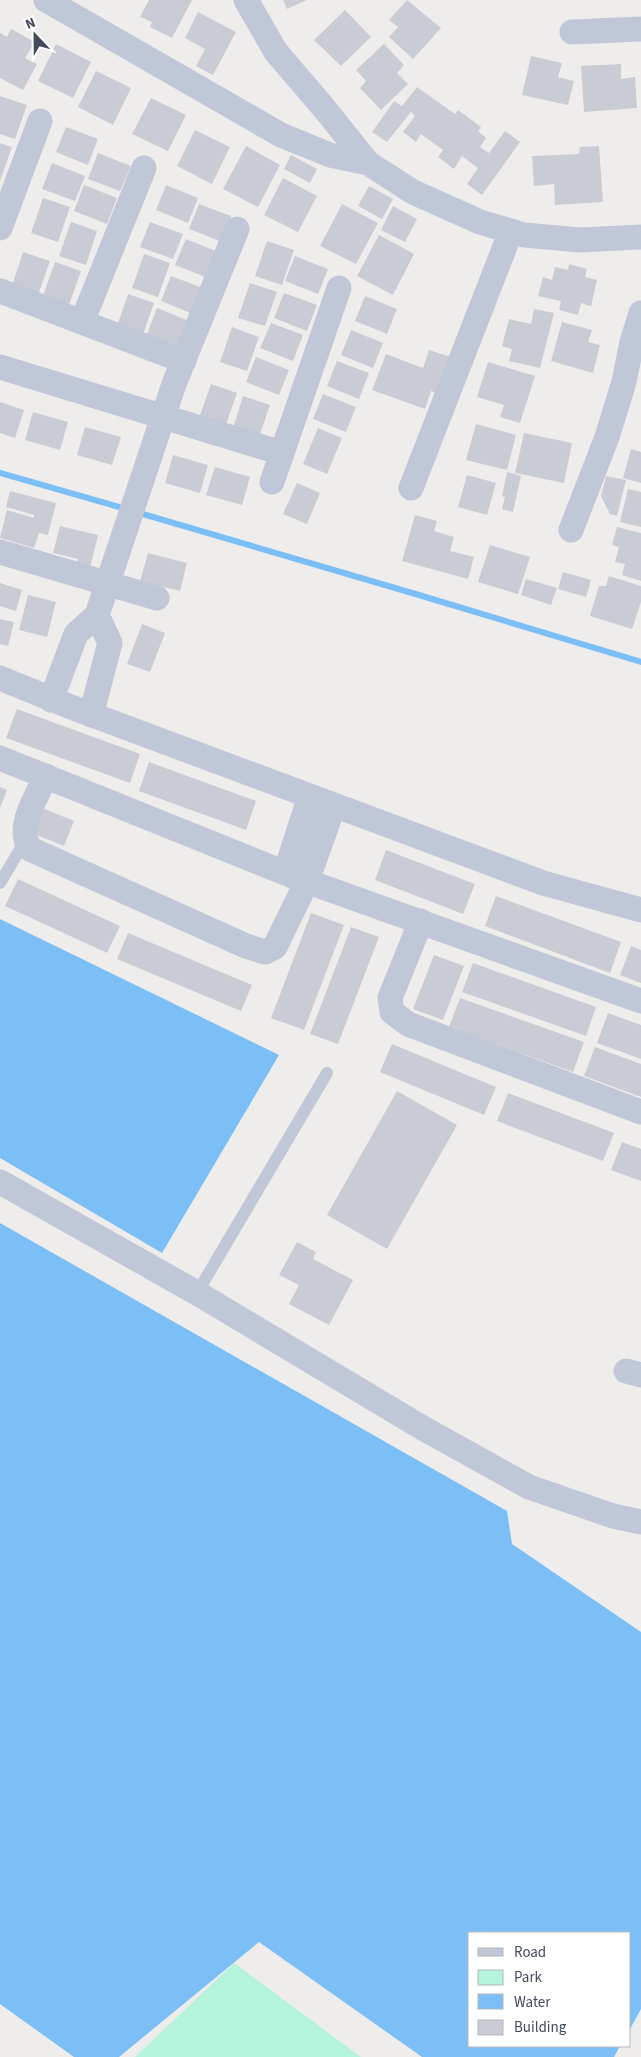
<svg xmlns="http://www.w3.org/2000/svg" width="641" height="2057" viewBox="0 0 641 2057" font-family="'Source Sans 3',sans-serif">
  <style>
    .green { fill: #b3f4db }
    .water { fill: #7bbff6 }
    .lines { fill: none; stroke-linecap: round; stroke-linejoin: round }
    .stream { stroke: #7bbff6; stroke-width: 6 }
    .building { fill: #caccd5 }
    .lane { stroke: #c0c7d6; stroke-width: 12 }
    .street { stroke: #c0c7d6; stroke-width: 25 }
  </style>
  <rect width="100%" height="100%" fill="#efecec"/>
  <path class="green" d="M234,1963L361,2057H135Z"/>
  <path class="water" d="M0,919L279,1055L162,1253L0,1158Z
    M0,1223L507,1511L512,1544L641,1632V2009L630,2029V1933H470V2046H620L614,2057H422L259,1942L119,2057H74L0,2004Z"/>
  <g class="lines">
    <path class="stream" d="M0,473L126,509
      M136,512L419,595L641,662"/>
  </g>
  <path class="building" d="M149,0H192L172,38L150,27L152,22L140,17Z
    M283,0H307L287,9Z
    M407,0L441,28L413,59L389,37L398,27L389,20Z
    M345,10L371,37L341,66L314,40Z
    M198,12L236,32L213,75L196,66L205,49L185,38Z
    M11,29L35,42L25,58L37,64L23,90L0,78V33L7,37Z
    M56,44L91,62L73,98L38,81Z
    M384,44L404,65L397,73L408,84L381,110L360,88L366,81L356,70Z
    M531,56L562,63L558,77L574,81L568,105L522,95Z
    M621,64V79L635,77L637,108L584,112L581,66Z
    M96,71L131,88L113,125L78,107Z
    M417,87L455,114L458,110L481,127L478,131L486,138L480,147L489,153L505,131L520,142L482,195L467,184L478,168L462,156L454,169L438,157L443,150L421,134L416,142L403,132L415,116L411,112L387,142L372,132L394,101L402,106Z
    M0,96L27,105L15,139L0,134Z
    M151,98L186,115L168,151L132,134Z
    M66,127L98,139L88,165L56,152Z
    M195,130L230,147L212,184L177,166Z
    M0,143L12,147L0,181Z
    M246,146L280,165L258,207L223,189Z
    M599,146L603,202L555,205L554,184L534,186L532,156L579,154L580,147Z
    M98,153L131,166L120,191L88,179Z
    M291,155L317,169L310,183L284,169Z
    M52,163L85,176L75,201L42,189Z
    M283,178L317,196L298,232L264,215Z
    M84,185L117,198L107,224L74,211Z
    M166,185L198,198L188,223L156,210Z
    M369,186L393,199L382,219L358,206Z
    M43,198L70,207L58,242L31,233Z
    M199,204L231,216L222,242L189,229Z
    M342,204L378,223L356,264L320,246Z
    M393,206L417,219L405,242L381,230Z
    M71,222L97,231L86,265L59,256Z
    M150,222L183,234L173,259L140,247Z
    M379,235L414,254L393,295L357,276Z
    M186,239L218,252L208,278L175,265Z
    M267,241L294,250L282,285L255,276Z
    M23,252L50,261L38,295L12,286Z
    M144,254L170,263L158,297L132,288Z
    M295,256L328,269L318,294L285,281Z
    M55,262L81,271L69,305L43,296Z
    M569,264L587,269L585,277L597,280L591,306L581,303L578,315L559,310L561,301L538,296L543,277L552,280L555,267L568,270Z
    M171,276L203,288L193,314L161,301Z
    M250,283L277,292L265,326L238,318Z
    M284,293L317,305L307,331L274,318Z
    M128,294L154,303L142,337L116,329Z
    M365,296L397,309L387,334L355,321Z
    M157,308L189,321L179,346L147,334Z
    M534,309L554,313L540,368L509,361L512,349L502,346L509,319L531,324Z
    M562,322L592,330L588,342L600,345L593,373L551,361Z
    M271,323L303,335L293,361L260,348Z
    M232,327L259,337L247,371L220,362Z
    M351,330L383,343L373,368L341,355Z
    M429,350L454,358L441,395L431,391L425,409L372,390L386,354L423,368Z
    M256,357L289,370L279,395L246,382Z
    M337,361L369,373L359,399L327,386Z
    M488,362L535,376L520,423L500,417L504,405L477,397Z
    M211,384L237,393L225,427L199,418Z
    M323,394L356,407L346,432L313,419Z
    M243,396L270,405L258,440L232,431Z
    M0,402L24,410L15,438L0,433Z
    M33,412L68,422L60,450L25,440Z
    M476,424L516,435L507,470L466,460Z
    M85,427L121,437L112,465L77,455Z
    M318,428L342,438L327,474L303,464Z
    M524,433L572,443L564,483L515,473Z
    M631,449L641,452V483L623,478Z
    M173,455L208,465L200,493L165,483Z
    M215,467L250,477L242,505L206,495Z
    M507,472L521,476L513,512L502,509L505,497L502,496Z
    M467,475L496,483L487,515L458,507Z
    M606,476L626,480L617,516L610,514L601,496Z
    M297,483L320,493L307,524L283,514Z
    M628,489L641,492V527L620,522Z
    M10,491L56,503L48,535L39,533L34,548L0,538L7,510L34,518V515L6,507Z
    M415,515L437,521L434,531L454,537L450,551L474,557L468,579L402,561Z
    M60,526L98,535L90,568L76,564L78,559L53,553Z
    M617,527L641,533V581L622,575L625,564L615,562L619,547L612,545Z
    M490,545L530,557L518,594L478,582Z
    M148,553L187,563L180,591L140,581Z
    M563,572L591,580L586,597L558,589Z
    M609,576L641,586V602L632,629L590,616L599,586H606Z
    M526,579L557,588L551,605L521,595Z
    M0,583L22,590L16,611L0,606Z
    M28,595L56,602L47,637L19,630Z
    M0,619L14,622L8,646L0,644Z
    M142,624L165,633L150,672L127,664Z
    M17,709L140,754L130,783L6,738Z
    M149,762L256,801L246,830L139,791Z
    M0,787L7,790L0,808Z
    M40,807L74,821L64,846L29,832Z
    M386,850L475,884L463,914L375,880Z
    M18,879L120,926L107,953L5,906Z
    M496,896L621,942L610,973L485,926Z
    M311,913L344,925L304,1030L271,1018Z
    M351,927L379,937L338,1044L310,1034Z
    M128,933L252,985L241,1011L117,959Z
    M631,946L641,950V983L620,975Z
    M434,955L464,966L443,1020L413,1009Z
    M473,963L596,1007L586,1036L462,992Z
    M460,998L584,1042L573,1072L449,1027Z
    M608,1013L641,1025V1059L597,1043Z
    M392,1044L496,1087L484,1115L380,1072Z
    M595,1047L641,1064V1097L584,1076Z
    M397,1091L457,1125L387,1249L327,1215Z
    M508,1093L614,1133L603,1161L497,1121Z
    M622,1142L641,1149V1181L611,1170Z
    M297,1242L316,1252L313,1259L353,1280L329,1325L289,1304L299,1285L279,1275Z"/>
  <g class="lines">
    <path class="lane" d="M0,883L25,841
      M197,1293L327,1073"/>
    <path class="street" d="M46,0L281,135L330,155L368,163
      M246,0L276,52L324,108L368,163L413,192L480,222L524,235L580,240L641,237
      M572,32L641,29
      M0,228L40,121
      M0,291L184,361
      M82,322L144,168
      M0,367L282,453
      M272,482L339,288
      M411,488L511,231
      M571,530L607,437L624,382L632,342L641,313
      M0,552L157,598
      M97,615L174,384L237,229
      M0,678L71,707L543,883L641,910
      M51,700L76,634L97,615L110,643L91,715
      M0,758L285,873L310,796
      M46,776C36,798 16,826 30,849L246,946L265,952L275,947L307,881L334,805
      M292,876L641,1001
      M421,921L390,998L392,1012L408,1024L641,1112
      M0,1182L197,1293L421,1427L529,1487L613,1516L641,1522
      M626,1371L641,1375"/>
  </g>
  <rect x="468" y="1932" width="162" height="115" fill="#ffffff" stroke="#b3b7be"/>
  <rect x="478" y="1948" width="25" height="8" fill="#c0c7d6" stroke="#b3b7be"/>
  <text x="514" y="1957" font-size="15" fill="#424a5c">Road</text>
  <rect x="478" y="1970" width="25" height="15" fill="#b3f4db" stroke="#b3b7be"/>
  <text x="514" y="1982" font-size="15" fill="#424a5c">Park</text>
  <rect x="478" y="1994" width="25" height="15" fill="#7bbff6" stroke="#b3b7be"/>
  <text x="514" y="2007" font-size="15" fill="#424a5c">Water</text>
  <rect x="478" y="2020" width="25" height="15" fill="#caccd5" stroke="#b3b7be"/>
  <text x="514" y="2032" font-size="15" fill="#424a5c">Building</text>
  <g transform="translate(35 35) rotate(338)" stroke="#ffffff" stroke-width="4" paint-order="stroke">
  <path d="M0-4L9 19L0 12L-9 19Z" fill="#424a5c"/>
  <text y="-8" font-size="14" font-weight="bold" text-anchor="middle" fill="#424a5c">N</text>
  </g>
</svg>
